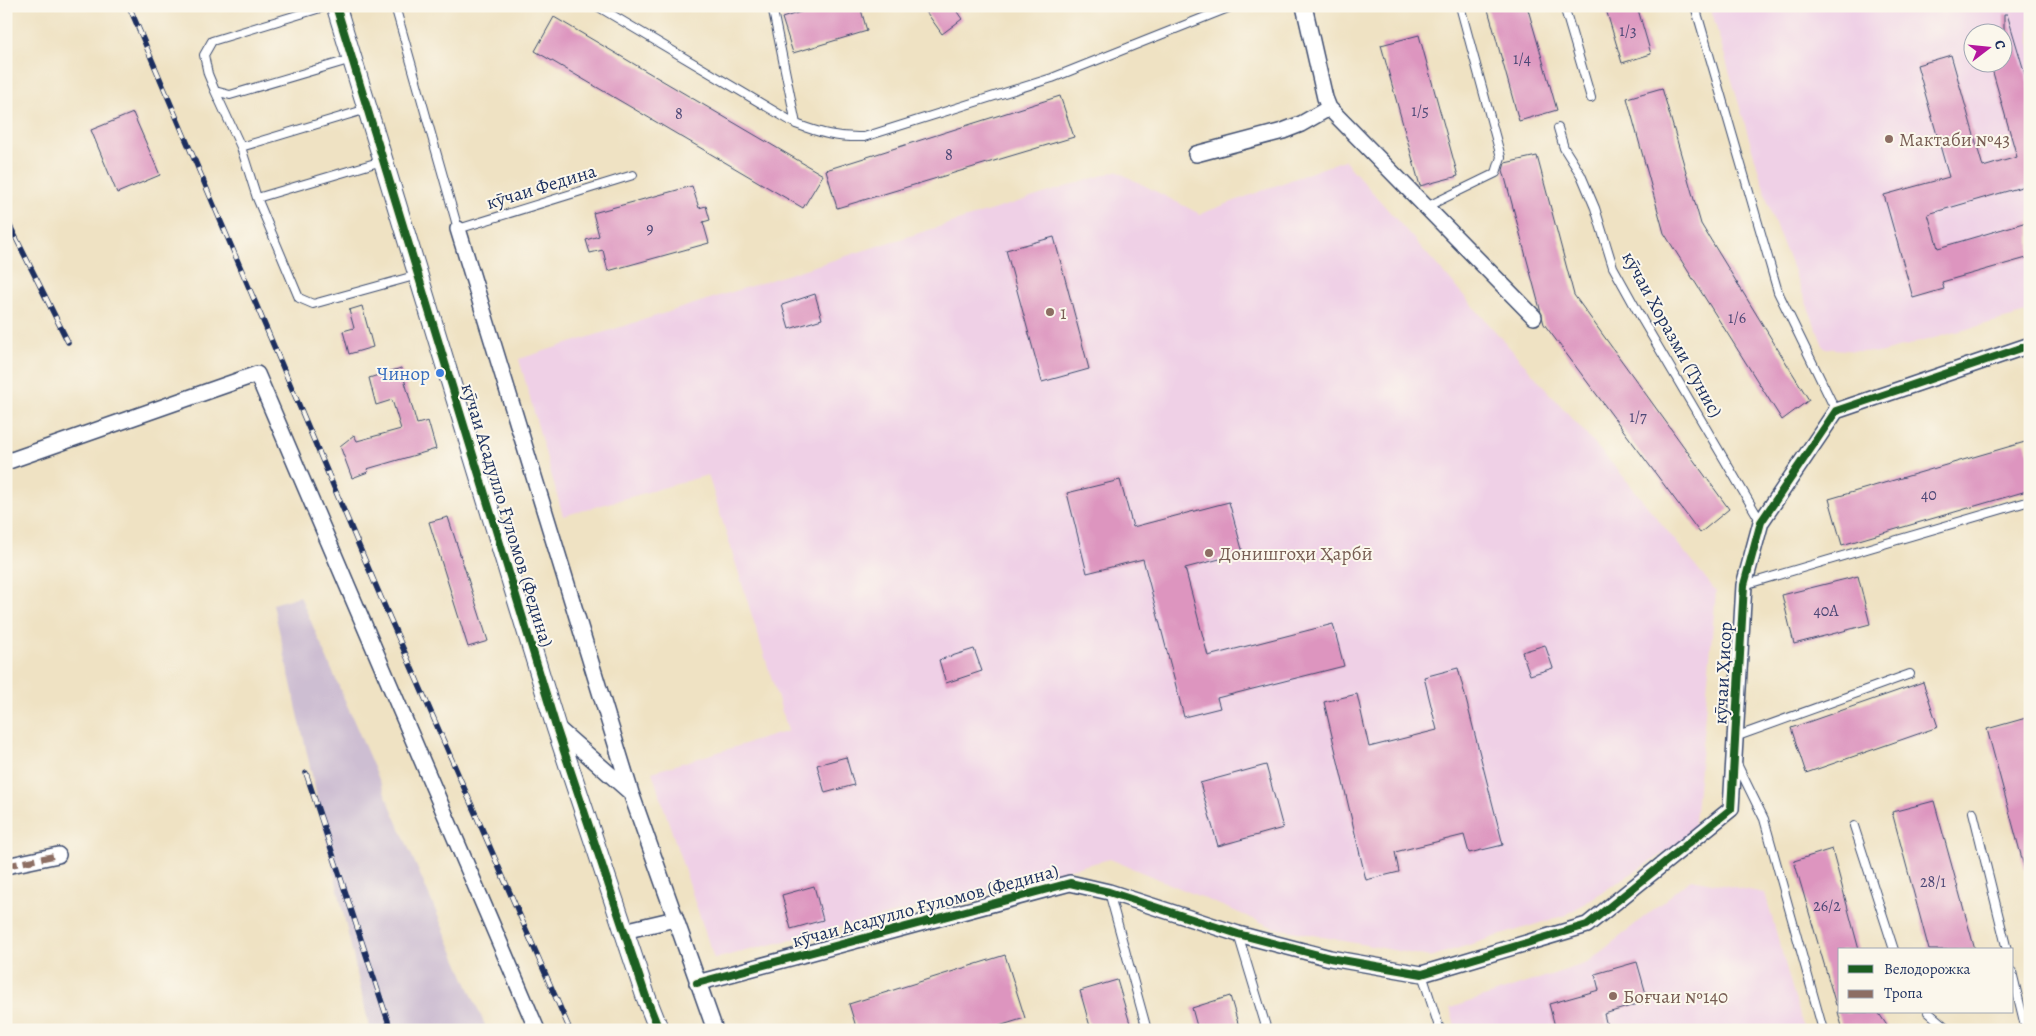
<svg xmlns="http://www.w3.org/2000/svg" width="2036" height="1036" viewBox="0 0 2036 1036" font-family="Alegreya,serif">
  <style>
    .built { fill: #efd0e6; fill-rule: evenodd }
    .industrial { fill: #cdbed2 }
    .building { fill: #dd95bf }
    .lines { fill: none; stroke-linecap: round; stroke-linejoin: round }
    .service-casing { stroke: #3b4a6d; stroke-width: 10 }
    .minor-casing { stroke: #3b4a6d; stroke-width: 18 }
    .tertiary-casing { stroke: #3b4a6d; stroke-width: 21 }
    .service { stroke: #fff; stroke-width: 8 }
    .minor { stroke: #fff; stroke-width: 15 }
    .tertiary { stroke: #fff; stroke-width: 19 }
    .rail-casing { stroke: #1b2f5e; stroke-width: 5.5 }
    .rail { stroke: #fbf7ec; stroke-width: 4; stroke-dasharray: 11; stroke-linecap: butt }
    .quiet { stroke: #8d6e63; stroke-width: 6; stroke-dasharray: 12 6; stroke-linecap: butt }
    .cycleway-casing { stroke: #fbf7ec; stroke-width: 11 }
    .cycleway { stroke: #1b5e20; stroke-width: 8 }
    .education-dot { fill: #8d6e63; stroke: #fbf7ec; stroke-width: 2 }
    .shop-dot { fill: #3f7fe0; stroke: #fbf7ec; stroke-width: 2 }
    .labels { text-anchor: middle; stroke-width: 4; stroke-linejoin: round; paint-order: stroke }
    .number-label { font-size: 16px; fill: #4c4876 }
    .education-label { font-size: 19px; fill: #785e54; stroke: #fbf7ec; text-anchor: start }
    .street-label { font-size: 19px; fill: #1b2f5e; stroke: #fbf7ec }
    .shop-label { font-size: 19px; fill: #366cbe; stroke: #fbf7ec; text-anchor: end }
  </style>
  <rect width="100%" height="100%" fill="#fbf7ec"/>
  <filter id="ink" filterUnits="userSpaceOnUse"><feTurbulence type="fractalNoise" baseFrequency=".02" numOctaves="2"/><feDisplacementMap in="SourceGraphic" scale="10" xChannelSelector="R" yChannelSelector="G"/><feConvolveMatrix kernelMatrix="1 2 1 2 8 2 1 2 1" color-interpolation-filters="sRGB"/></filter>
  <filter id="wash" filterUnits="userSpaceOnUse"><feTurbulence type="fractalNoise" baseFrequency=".0096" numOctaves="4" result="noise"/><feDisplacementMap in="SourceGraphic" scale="20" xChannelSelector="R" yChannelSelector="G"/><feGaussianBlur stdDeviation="1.12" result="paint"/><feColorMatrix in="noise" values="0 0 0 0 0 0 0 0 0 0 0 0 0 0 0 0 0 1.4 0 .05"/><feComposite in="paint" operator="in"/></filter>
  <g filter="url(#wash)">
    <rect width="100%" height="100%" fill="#efe2c3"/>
    <path class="built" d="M1710,6H2030V312L1879,353L1824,348L1772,216ZM1974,32H2004V62H1974Z
      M1344,160L1623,476L1716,591L1694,834L1566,915L1430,957L1275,928L1110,859L714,959L652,772L788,731L708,475L563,516L519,359L1116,171L1200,214Z
      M1691,879L1765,893L1804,1030H1456L1450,1008L1587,963Z"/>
    <path class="industrial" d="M300,596L487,1030H370L273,604Z"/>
    <g id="blocks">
      <path class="building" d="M819,6H860L867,31L793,53L782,18Z
        M922,6H953L962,19L942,34Z
        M1487,6H1527L1557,110L1519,121Z
        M1605,6H1637L1651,54L1622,63Z
        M2004,14H2007L2030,91V187L2026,188L2025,186L1928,214L1938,248L2030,221V257L1942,282L1944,289L1913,298L1884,195L1949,177L1917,65L1951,55L1983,167L2017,157L1990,62H2004Z
        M554,17L823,175L803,208L535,51Z
        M1419,35L1458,176L1420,186L1381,45Z
        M1662,88L1701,224L1809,400L1782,420L1664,233L1627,98Z
        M1060,96L1074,137L837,208L826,170Z
        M133,113L160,175L117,193L91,130Z
        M1537,156L1574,295L1729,509L1700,533L1544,324L1503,170L1505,163Z
        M692,186L699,208L706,206L710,220L703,222L709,243L608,271L603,250L590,253L586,240L599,236L593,213Z
        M1054,237L1089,369L1042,382L1006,250Z
        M815,294L822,319L789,329L782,305Z
        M362,306L373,347L349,354L343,331L354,328L349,310Z
        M401,368L417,424L428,421L436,449L367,469L368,472L352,478L340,446L354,435L357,441L401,429L392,400L376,405L369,378Z
        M2025,442L2030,457V490L1842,545L1829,499Z
        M1120,480L1133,527L1229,502L1243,553L1185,568L1208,656L1333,624L1344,666L1217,698L1220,708L1184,717L1143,559L1087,573L1067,493Z
        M448,517L488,641L468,647L429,522Z
        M1858,576L1870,624L1794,644L1782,595Z
        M1545,645L1553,668L1530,675L1522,652Z
        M974,649L982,671L946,683L939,660Z
        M1458,668L1503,845L1469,853L1464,835L1395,852L1399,872L1366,880L1324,702L1357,694L1369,747L1437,730L1424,677Z
        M1923,682L1938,727L1806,773L1791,728Z
        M2026,718L2030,730V869L2025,870L1987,729Z
        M846,757L854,785L825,793L817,765Z
        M1266,765L1283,828L1218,846L1200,783Z
        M1934,801L1975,950H1929L1892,812Z
        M1832,849L1859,950H1840V1005H1836L1794,861Z
        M814,886L823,920L791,929L782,895Z
        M1005,955L1025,1018L986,1030H857L849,1004Z
        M1637,962L1648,1001L1604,1014L1608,1030H1556L1549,1004L1599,990L1595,974Z
        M1117,980L1132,1030H1091L1080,991Z
        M1230,996L1240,1030H1198L1192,1008Z
        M1838,1012H1878L1890,1030H1843Z"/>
    </g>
  </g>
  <g filter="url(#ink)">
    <use href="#blocks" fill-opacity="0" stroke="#3b4a6d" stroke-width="1"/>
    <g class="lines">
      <g class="service-casing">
        <path id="service" d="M327,6L212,41L204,55L208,74L215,91L230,95L352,59
          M395,6L458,229L633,175
          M597,6L796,124C820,133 837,138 864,137L1052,78L1233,6
          M772,6L796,124
          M1564,6L1591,98
          M1695,6L1778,292L1836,411
          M215,91L241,147L257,198L299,298L313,304L418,275
          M1558,128L1564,148L1581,175L1595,208L1613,267L1643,321L1761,522
          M241,147L367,109
          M257,198L382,161
          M1426,207L1496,173L1501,157L1460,6
          M1744,585L2030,501
          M1735,737L1910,674
          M1737,764L1764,819L1823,1030
          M1973,812L2007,950
          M1854,826L1894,950
          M1109,892L1147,1030
          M1238,934L1267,1030
          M2012,972L2026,1030
          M1422,974L1440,1030
          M1928,1012L1949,1030"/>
      </g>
      <g class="minor-casing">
        <path id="minor" d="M1304,6L1325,98L1329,108L1534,317
          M1196,154L1283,131L1301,124L1329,108
          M458,229L631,793L715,1030
          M6,462L257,374L537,1030
          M556,727L630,792
          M6,866L58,855
          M624,931L675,919
          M697,983L1070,883L1109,892L1238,934L1330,958L1422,974L1587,925L1731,809L1744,585L1761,522L1836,411L2030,345"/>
      </g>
      <g class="tertiary-casing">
        <path id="tertiary" d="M336,6L556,727L646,997L659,1030"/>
      </g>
      <use href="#service" class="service"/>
      <use href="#minor" class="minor"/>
      <use href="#tertiary" class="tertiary"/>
      <g class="rail-casing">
        <path id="rail" d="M129,6L385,607L570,1030
          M6,218L68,342
          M306,773L391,1030"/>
      </g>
      <use href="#rail" class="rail"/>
      <path class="quiet" d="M6,866L58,855"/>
      <g class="cycleway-casing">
        <path id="cycleway" d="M336,6L556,727L646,997L659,1030
          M697,983L1070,883L1109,892L1238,934L1330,958L1422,974L1587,925L1731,809L1744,585L1761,522L1836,411L2030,345"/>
      </g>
      <use href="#cycleway" class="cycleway"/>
    </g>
  </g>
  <g class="education-dot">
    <circle cx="1889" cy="139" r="5"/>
    <circle cx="1050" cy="312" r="5"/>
    <circle cx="1209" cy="553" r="5"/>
    <circle cx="1613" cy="996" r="5"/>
  </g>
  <circle class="shop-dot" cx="440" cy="373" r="5"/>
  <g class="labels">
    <g class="number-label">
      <text x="1628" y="36">1/3</text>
      <text x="1522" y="64">1/4</text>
      <text x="1420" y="116">1/5</text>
      <text x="679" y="119">8</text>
      <text x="949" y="160">8</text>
      <text x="650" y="234">9</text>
      <text x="1737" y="323">1/6</text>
      <text x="1638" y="422">1/7</text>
      <text x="1929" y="500">40</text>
      <text x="1826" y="616">40А</text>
      <text x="1933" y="887">28/1</text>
      <text x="1827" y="911">26/2</text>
    </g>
    <g class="education-label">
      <text x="1899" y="146">Мактаби №43</text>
      <text x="1060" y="319">1</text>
      <text x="1219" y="560">Донишгоҳи Ҳарбӣ</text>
      <text x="1623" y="1003">Боғчаи №140</text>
    </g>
    <g class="street-label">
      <text transform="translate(541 186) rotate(-17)" y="7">кӯчаи Федина</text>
      <text transform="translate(1673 334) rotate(61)" y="7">кӯчаи Хоразми (Тунис)</text>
      <text transform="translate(508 515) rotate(73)" y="7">кӯчаи Асадулло Ғуломов (Федина)</text>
      <text transform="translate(1722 673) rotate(-87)" y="7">кӯчаи Ҳисор</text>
      <text transform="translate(925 905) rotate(-15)" y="7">кӯчаи Асадулло Ғуломов (Федина)</text>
    </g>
    <g class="shop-label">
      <text x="430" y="380">Чинор</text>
    </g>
  </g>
  <rect width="2036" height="1036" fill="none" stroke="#fbf7ec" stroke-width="25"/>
  <rect x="1838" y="948" width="175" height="65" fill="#fbf7ec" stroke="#a1a7b3"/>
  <rect x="1848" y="965" width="25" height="8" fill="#1b5e20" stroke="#a1a7b3"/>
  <text x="1884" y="974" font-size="15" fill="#1b2f5e">Велодорожка</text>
  <rect x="1848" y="990" width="25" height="8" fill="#8d6e63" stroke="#a1a7b3"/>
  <text x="1884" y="998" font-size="15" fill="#1b2f5e">Тропа</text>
  <g transform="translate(1988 48) rotate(74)"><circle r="24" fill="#fbf7ec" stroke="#a1a7b3"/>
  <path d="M0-4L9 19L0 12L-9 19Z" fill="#b5179e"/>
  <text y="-8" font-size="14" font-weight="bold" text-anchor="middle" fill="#1b2f5e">С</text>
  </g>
</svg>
